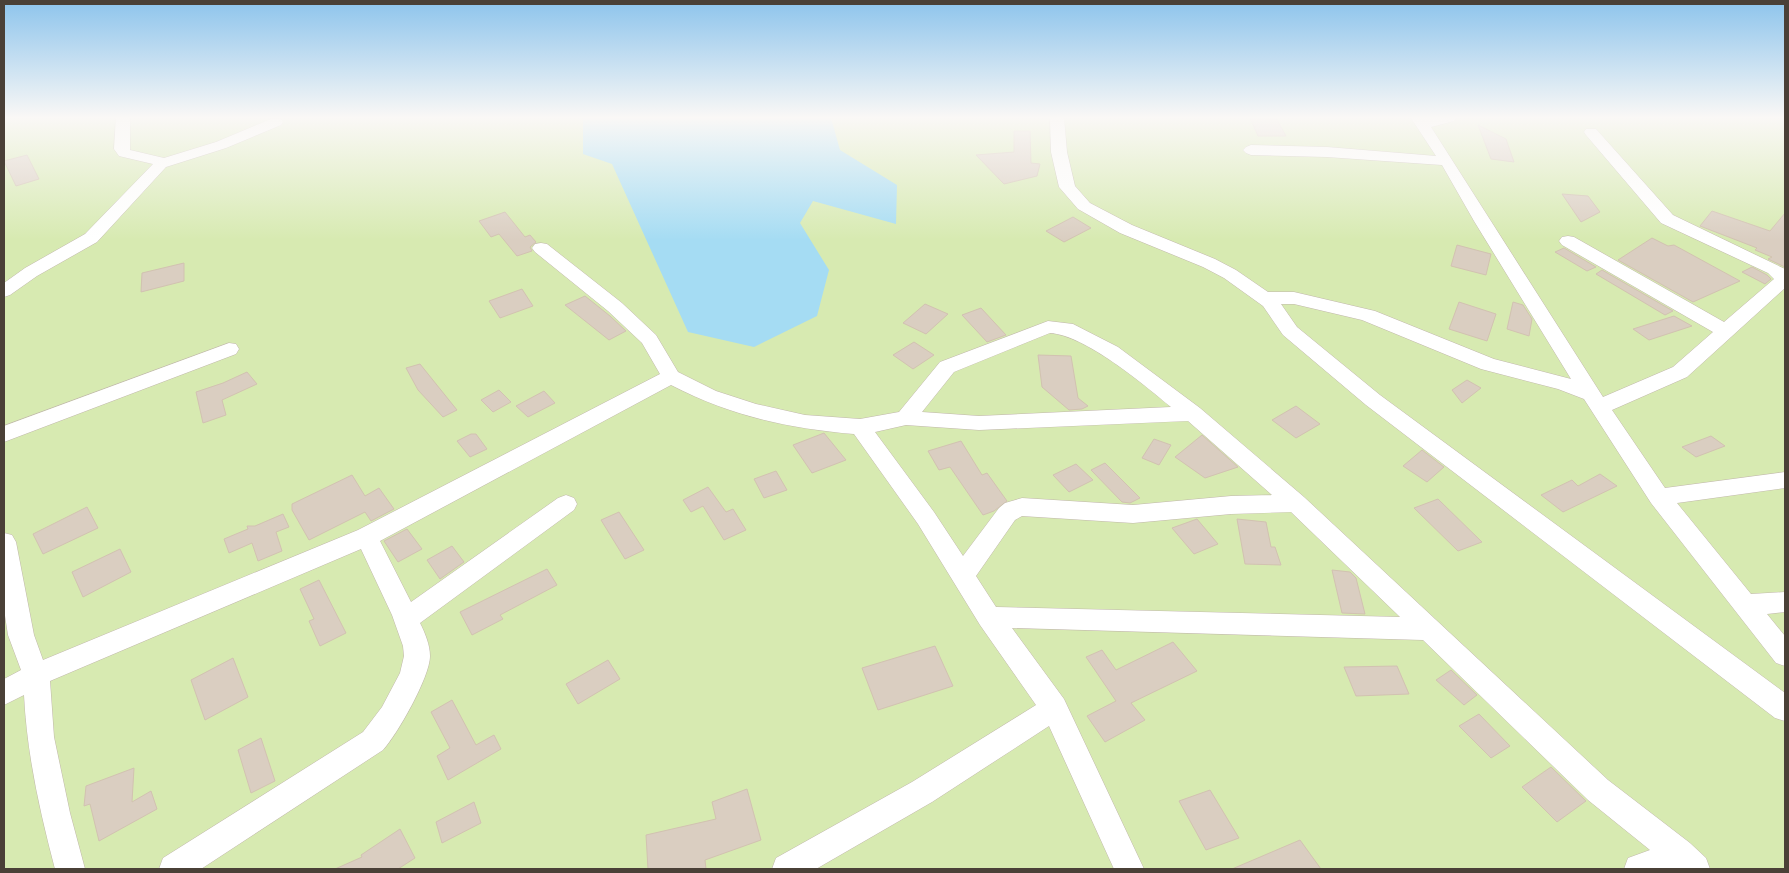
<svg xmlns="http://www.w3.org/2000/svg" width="1789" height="873" viewBox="0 0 1789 873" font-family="Montserrat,sans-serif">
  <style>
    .green { fill: #d7eab1 }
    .water { fill: #a5dcf3 }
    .building { fill: #dacec1; stroke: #d2c2b1 }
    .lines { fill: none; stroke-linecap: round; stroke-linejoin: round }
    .street-casing { stroke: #c1b7ac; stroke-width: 1 }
    .street { fill: #fff; fill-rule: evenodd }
  </style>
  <rect width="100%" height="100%" fill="#f5f0ea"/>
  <path class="green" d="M4,118H1785V869H4Z"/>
  <path class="water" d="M583,118H831L840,150L897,185L896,224L813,201L800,223L829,270L817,316L754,347L688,332L612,164L583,154Z"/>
  <path class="building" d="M1250,118H1276L1286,136H1258Z
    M1478,125L1506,139L1514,162L1491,159Z
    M1014,131H1030L1031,163L1040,164L1037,176L1004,184L976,155L1014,152Z
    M27,155L39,179L16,186L4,161Z
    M1562,194L1588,196L1600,212L1581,222Z
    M1712,211L1770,231L1785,213V267L1768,259L1772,257L1755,250L1757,248L1700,226Z
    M505,212L525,237L530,235L536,242L530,247L532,251L517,256L499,234L491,237L479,221Z
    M1073,217L1091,228L1064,242L1046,231Z
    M1652,238L1668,246L1674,245L1740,281L1693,302L1618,260Z
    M1457,245L1491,254L1486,275L1451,266Z
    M1564,248L1596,267L1587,271L1555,252Z
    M184,263V281L141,292L142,273Z
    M1752,267L1767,275L1771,279L1765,284L1742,272Z
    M1602,270L1673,311L1665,315L1596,274Z
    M522,289L533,306L500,318L489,301Z
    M585,296L610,316L626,331L609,340L565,305Z
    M1459,302L1496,314L1487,341L1449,329Z
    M1513,302L1523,305L1532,319L1529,336L1507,329Z
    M925,304L948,314L926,334L903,323Z
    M981,308L1006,335L987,342L962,315Z
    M1674,316L1692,326L1649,340L1633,329Z
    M914,342L934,355L913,369L893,355Z
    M1038,355L1071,356L1078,398L1088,406L1082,409L1069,410L1042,387Z
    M420,364L457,410L443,417L418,390L406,368Z
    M247,372L257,384L222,400L226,415L203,423L196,392L223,383Z
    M1467,380L1481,388L1462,403L1452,390Z
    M499,390L511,402L493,412L481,400Z
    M544,391L555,403L528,417L516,406Z
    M1296,406L1320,424L1296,438L1272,420Z
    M824,433L846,460L812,473L793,445Z
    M471,434H476L487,449L470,457L457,441Z
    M1202,435L1238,467L1205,478L1175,457Z
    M1711,436L1725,446L1696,457L1682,447Z
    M1154,439L1171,445L1159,465L1142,458Z
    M961,441L982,475L987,473L1007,501L994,511L983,515L950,467L939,470L928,451Z
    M1422,450L1444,467L1427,482L1403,466Z
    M1105,463L1140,498L1130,503L1122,502L1091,470Z
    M1076,464L1093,480L1069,492L1053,475Z
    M776,471L787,490L764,498L754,479Z
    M1600,474L1617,486L1563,512L1541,495L1572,480L1578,486Z
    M352,475L365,496L379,488L394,509L371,521L365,512L309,540L292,510V504Z
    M708,487L726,512L733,509L746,530L724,540L703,506L691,512L683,500Z
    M1438,499L1482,542L1458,551L1414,508Z
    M87,507L98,528L43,554L33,534Z
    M619,512L644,550L625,559L601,520Z
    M283,514L289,527L276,532L282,551L258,561L252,543L229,553L224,539L248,529L247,526H255Z
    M1197,519L1218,544L1194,554L1172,528Z
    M1237,519L1266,522L1271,547H1275L1281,565L1245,564Z
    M407,529L422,549L398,562L384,541Z
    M452,546L464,562L440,579L427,560Z
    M120,549L131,572L83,597L72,572Z
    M547,569L557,585L500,615L503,619L472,635L460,612Z
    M1332,570L1350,572L1356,578L1365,614L1342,613Z
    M319,580L346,633L320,646L309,621L314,619L300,589Z
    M1173,642L1197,671L1131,703L1145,720L1105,742L1087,716L1116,701L1086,657L1102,650L1116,670Z
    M935,646L953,686L878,710L862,668Z
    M233,658L248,697L205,720L191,680Z
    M608,660L620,679L578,704L566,684Z
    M1397,666L1409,694L1356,696L1344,667Z
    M1451,670L1477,695L1464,705L1436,680Z
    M452,700L476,745L494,735L501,749L448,780L437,756L450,748L431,712Z
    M1479,714L1510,746L1491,758L1459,726Z
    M261,738L275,781L251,793L238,750Z
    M1551,767L1586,801L1557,822L1522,787Z
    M134,768L132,802L151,791L157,809L99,841L90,804L84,806L86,786Z
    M747,789L761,840L705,860L706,869H648L646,835L716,819L712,802Z
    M1210,790L1239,838L1206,850L1179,801Z
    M474,802L481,823L442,843L436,822Z
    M400,829L415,858L398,869H335L362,857L361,855Z
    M1300,840L1321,869H1232Z"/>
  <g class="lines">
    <g class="street-casing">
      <path id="street" d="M116,118H130V150L164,158L216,142L271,119H281L283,122L281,125L226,148L166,167L97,242L37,276L10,295L4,297V283L25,268L85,234L153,164L119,156L114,149Z
        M1050,118H1064L1067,152L1075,186L1090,203L1132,225L1215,259L1236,270L1268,292H1294L1375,311L1494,359L1571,379L1474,221L1442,165L1327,157L1251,155L1246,153L1243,150L1246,147L1251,145L1327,147L1436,156L1411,118H1456L1454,121L1431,127L1603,397L1673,367L1713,332L1562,245L1559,241L1562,237L1568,236L1574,237L1724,322L1774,279L1768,273L1661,223L1586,135L1584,132L1586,129H1596L1673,215L1785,269V288L1687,377L1612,410L1665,488L1785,472V488L1677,503L1751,594L1785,592V612L1767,614L1785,636V666L1776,663L1651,503L1584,399L1558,389L1481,369L1362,320L1294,304H1281L1297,327L1380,395L1785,693V721L1775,718L1366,405L1283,335L1263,306L1224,278L1203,267L1120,233L1078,209L1059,187L1051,152Z
        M541,243L547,244L622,303L656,335L678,372L716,391L756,404L805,415L860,419L899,412L940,362L1048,321L1073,324L1118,347L1200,408L1304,497L1608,780L1690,843L1706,858L1710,869H1624L1628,858L1650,850L1588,800L1423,640L1012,628L1064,699L1144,869H1114L1049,726L932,802L816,869H772L776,858L912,782L1036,705L980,625L918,524L854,434C787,428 731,416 671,385L380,541L411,602L558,498L566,495L574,498L577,504L574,510L420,623C425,633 430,645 430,656C430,677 397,735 383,750L201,869H159L163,858L363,732L382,707L400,673L404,656L403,646L392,615L361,549L50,681L54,737L70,813L85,869H55C40,812 27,755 24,695L4,705V679L21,670L8,635L4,609V533L12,535L16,542L34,635L43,660L358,530L660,374L642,343L608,311L535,252L532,248L535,244ZM1050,333C1085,335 1143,384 1171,407L979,416L922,412L954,372ZM1188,421L1272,495L1231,496L1133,505L1022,498L1005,503L999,508L963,556L934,512L875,432L906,425L979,430ZM1291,512L1400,617L996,607L976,576L1015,520L1022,516L1133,523L1231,514Z
        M229,343L236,344L239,349L236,354L4,442V426Z"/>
    </g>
    <use href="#street" class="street"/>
  </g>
  <linearGradient id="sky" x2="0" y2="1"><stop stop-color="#8dc4ec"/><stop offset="0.49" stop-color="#faf8f6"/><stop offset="1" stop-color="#faf8f6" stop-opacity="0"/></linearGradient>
  <rect width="1789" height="240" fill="url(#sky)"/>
  <rect width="1789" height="873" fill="none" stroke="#4a4037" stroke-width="10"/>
</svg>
